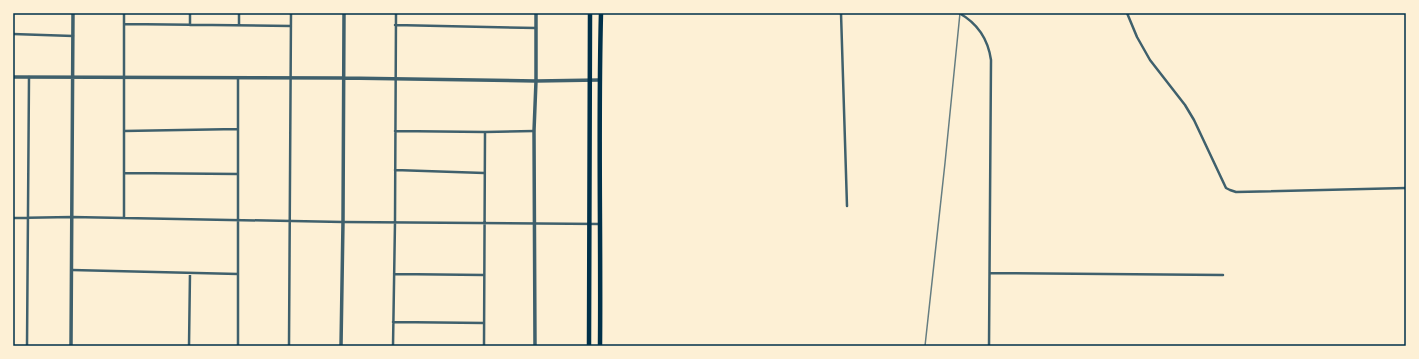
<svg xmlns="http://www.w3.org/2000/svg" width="1419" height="359" viewBox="0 0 1419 359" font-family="'Asap Condensed',sans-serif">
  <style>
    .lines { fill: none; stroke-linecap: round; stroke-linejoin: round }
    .minor { stroke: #3f606c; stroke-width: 2.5 }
    .tertiary { stroke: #3f606c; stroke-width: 3.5 }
    .primary { stroke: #003049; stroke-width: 4.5 }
    .rail { stroke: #657d81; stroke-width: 1.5 }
    .neatline { fill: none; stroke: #003049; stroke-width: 1.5 }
  </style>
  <rect width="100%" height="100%" fill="#fdf0d5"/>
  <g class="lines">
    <path class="minor" d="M190,13V25
      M841,13L847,206
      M959,13C977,23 988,39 991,60L989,346
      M1127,13L1137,37L1150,60L1185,105L1194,120L1226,188L1230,190L1236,192L1406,188
      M124,24L291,26
      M239,25V13
      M395,25L536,28
      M13,34L73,36
      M124,131L238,129
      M395,131L485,132L534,131
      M395,170L484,173
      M124,173L238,174
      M13,218L72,217L343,222L600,224
      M124,218V13
      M72,270L238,274
      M990,273L1223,275
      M394,274L484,275
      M393,322L484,323
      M27,346L29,77
      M189,346L190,273
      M238,346V78
      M289,346L291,13
      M393,346L395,222L396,13
      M484,346L485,132"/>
    <path class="tertiary" d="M13,77L343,78L536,81L599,80
      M71,346L73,13
      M341,346L343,222L344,13
      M535,346L534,131L536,81V13"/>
    <path class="primary" d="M589,346L590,13
      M600,346C601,235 598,124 601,13"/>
    <path class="rail" d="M925,346L945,163L960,13"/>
  </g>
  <rect width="1419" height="359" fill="none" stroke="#fdf0d5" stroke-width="28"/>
  <rect x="14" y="14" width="1391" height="331" class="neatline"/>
</svg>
